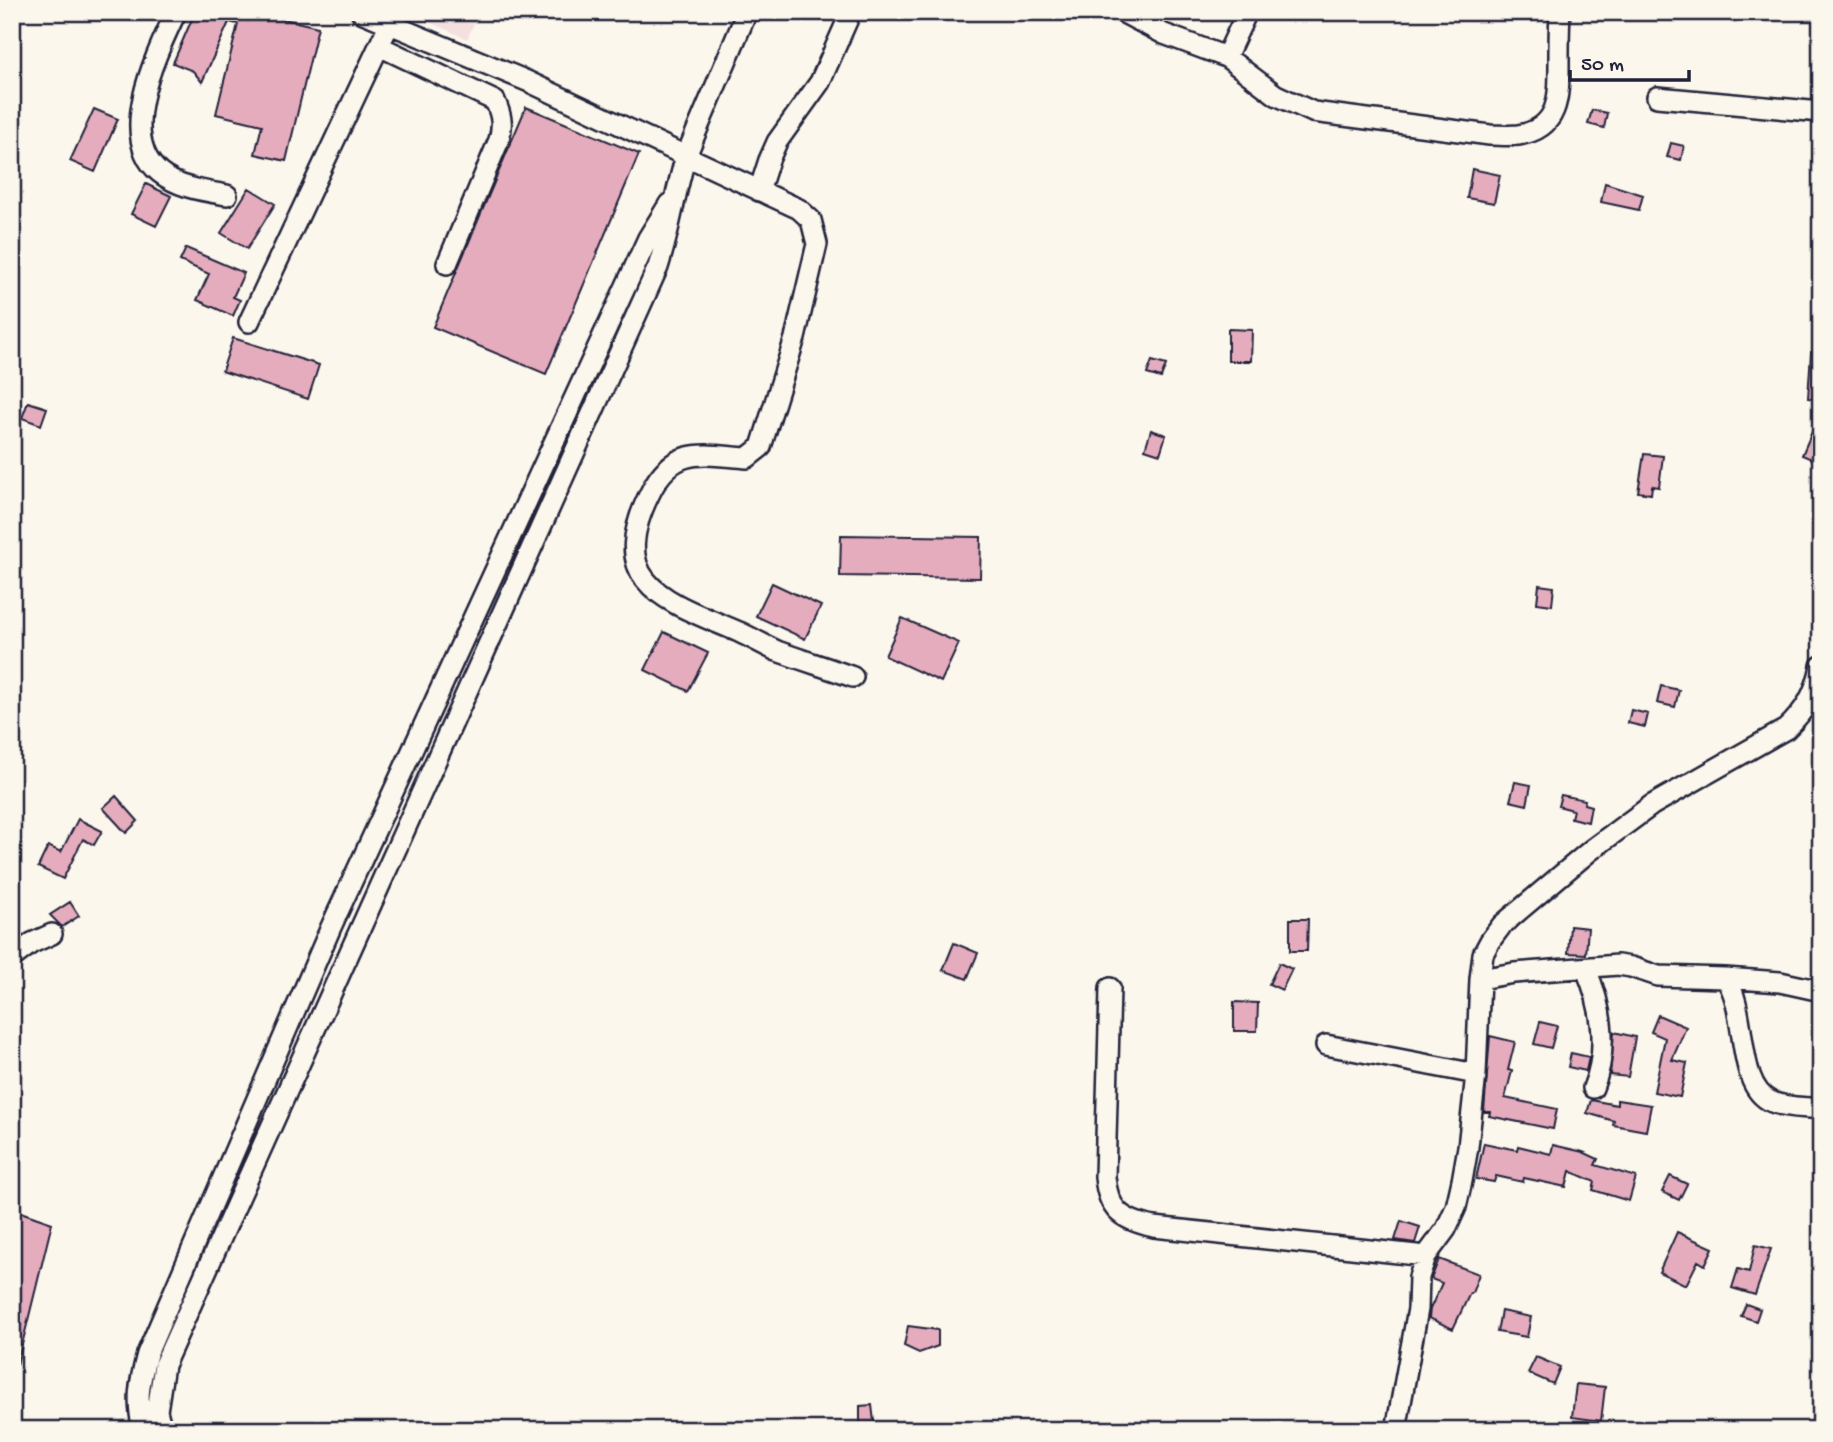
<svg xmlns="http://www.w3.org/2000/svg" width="1833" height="1442" viewBox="0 0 1833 1442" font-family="'Gochi Hand',sans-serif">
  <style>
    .built { fill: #f4e0de }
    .building { fill: #e5acbe; stroke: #22223b; stroke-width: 2 }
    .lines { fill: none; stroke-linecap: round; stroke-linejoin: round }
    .minor-casing { stroke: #22223b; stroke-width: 24 }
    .minor { stroke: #fbf7ec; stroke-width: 19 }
  </style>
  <rect width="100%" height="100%" fill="#fbf7ec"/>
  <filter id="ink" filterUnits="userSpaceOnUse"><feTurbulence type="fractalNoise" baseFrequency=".0143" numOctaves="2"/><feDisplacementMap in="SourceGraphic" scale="14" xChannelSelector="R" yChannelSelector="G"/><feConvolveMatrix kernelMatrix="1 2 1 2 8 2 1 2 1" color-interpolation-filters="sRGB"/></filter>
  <g filter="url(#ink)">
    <path class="built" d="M407,12H479L467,39Z"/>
    <path class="building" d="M195,12H254L318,27L286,161L255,154L262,125L216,114L238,24L229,22L202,82L193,71L173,63Z
      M526,107L639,154L546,374L433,327Z
      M94,109L118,119L95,172L70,161Z
      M1592,110L1607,113L1604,128L1588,124Z
      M1671,143L1684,146L1681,160L1667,157Z
      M1472,169L1500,175L1494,203L1467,198Z
      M1605,183L1643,195L1639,210L1601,202Z
      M146,184L171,196L156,226L131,214Z
      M249,188L275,204L247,249L221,233Z
      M186,248L244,273L233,297L240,300L233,316L197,300L209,274L180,261Z
      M1228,329L1252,330L1251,361H1228Z
      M233,338L319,365L308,399L222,371Z
      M1811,352L1821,353V399L1808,398Z
      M1152,361L1166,365L1161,378L1147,374Z
      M28,402L47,408L41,425L22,418Z
      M1821,411V463L1802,455Z
      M1151,430L1166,435L1160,454L1145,449Z
      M1644,454L1663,456L1659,487L1652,486L1651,494L1638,492Z
      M841,535L981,537L980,578L840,576Z
      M772,583L821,606L805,639L756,616Z
      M1539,585L1554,587L1552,605L1537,603Z
      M902,618L959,643L941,682L885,656Z
      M664,632L708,653L688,691L645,670Z
      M1661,686L1679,690L1675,707L1657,703Z
      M1631,710L1648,714L1645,727L1628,723Z
      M1515,782L1531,785L1527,805L1510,801Z
      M1561,795L1585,800L1584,804L1591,806L1588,822L1571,818L1573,810L1558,806Z
      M116,796L138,821L126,833L103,808Z
      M78,819L102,831L94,845L83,839L63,879L38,867L48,846L61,852Z
      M70,902L79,916L62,927L50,915Z
      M1290,919H1308L1307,951H1290Z
      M1570,926L1588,928L1586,954L1568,953Z
      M954,943L978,953L967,979L943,970Z
      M1279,963L1292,969L1282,990L1269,984Z
      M1234,1002L1258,1003L1257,1031H1234Z
      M1658,1015L1686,1027L1672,1060L1687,1063L1680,1097L1654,1092L1665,1038L1651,1032Z
      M1540,1022L1557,1026L1551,1048L1534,1044Z
      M1614,1032L1635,1037L1628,1077L1610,1075Z
      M1490,1036L1515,1042L1508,1070L1512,1071L1505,1098L1557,1109L1553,1129L1489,1116L1490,1112H1484Z
      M1571,1053L1589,1057L1586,1071L1568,1067Z
      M1591,1100L1617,1105V1100L1651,1105L1646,1131L1613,1125L1614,1121L1587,1113Z
      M1484,1143L1517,1150L1518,1146L1551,1154L1553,1145L1583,1152L1598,1159L1595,1165L1636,1177L1629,1201L1593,1190L1595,1182L1570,1171L1566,1187L1524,1178L1523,1182L1496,1176L1494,1182L1476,1179Z
      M1670,1176L1687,1184L1679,1200L1662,1192Z
      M12,1209L52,1223L17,1365H12Z
      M1401,1221L1420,1227L1415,1243L1395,1240Z
      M1677,1232L1713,1248L1705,1265L1698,1261L1686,1285L1659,1272Z
      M1755,1245L1771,1249L1755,1295L1732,1288L1738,1269L1749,1272Z
      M1439,1259L1479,1274L1472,1293H1470L1453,1329L1429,1318L1430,1309L1442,1283L1431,1279Z
      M1746,1304L1760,1309L1756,1321L1741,1316Z
      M1501,1311L1531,1317L1527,1337L1497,1332Z
      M908,1326L938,1330V1346L919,1353L904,1346Z
      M1536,1357L1560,1367L1553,1384L1528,1373Z
      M1576,1384L1605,1387L1601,1421L1572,1417Z
      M872,1405L875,1430H860V1406Z"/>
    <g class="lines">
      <g class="minor-casing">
        <path id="minor" d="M176,12C157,53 115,136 160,173C179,188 204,191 227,195
          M747,12L686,156L799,209L811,220L817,244L795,338L761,447L747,458C704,455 674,445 651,491C603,585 667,601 739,632C752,638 764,645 777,651C802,660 828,668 853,677
          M1122,12L1164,34L1226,57L1276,95L1313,112L1490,135C1499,135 1509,136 1518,135C1560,129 1559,96 1559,62C1559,46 1559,29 1560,12
          M379,46L495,101C502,116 503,125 499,140L447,264
          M1226,57L1247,12
          M1657,97L1821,112
          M759,191L769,160L777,142L820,82L851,12
          M249,322L395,12
          M12,958L32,943L52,934
          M1586,969C1602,1007 1609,1049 1593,1088
          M1725,978L1780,982L1821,991
          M1480,979L1514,973L1618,965L1631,967L1658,976L1725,978C1749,1008 1734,1086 1772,1102C1787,1108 1805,1107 1821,1109
          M1110,988L1105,1177C1108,1210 1121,1220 1154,1227L1426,1256
          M1326,1045L1476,1074
          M143,1430C136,1400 139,1384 147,1354L331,927L648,238L669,204
          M162,1430L157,1411L164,1365L658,267C670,230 675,192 686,156L527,81L361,12
          M1396,1430L1418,1309L1419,1277L1426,1256L1446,1229L1456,1207L1462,1181L1468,1147L1476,1074L1480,979L1483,954L1490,941L1502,925L1541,892L1591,850L1652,805L1786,729C1805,711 1816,693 1821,666"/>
      </g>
      <use href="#minor" class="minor"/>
    </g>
  </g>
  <rect width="1833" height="1442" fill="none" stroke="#fbf7ec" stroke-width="42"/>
  <rect x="21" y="21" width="1791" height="1400" fill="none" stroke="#22223b" stroke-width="2.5" filter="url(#ink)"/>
  <path d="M1570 70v10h119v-10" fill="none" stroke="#22223b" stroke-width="3.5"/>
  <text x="1581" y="70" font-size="21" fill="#22223b" stroke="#fbf7ec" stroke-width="5" paint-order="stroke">50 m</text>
</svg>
